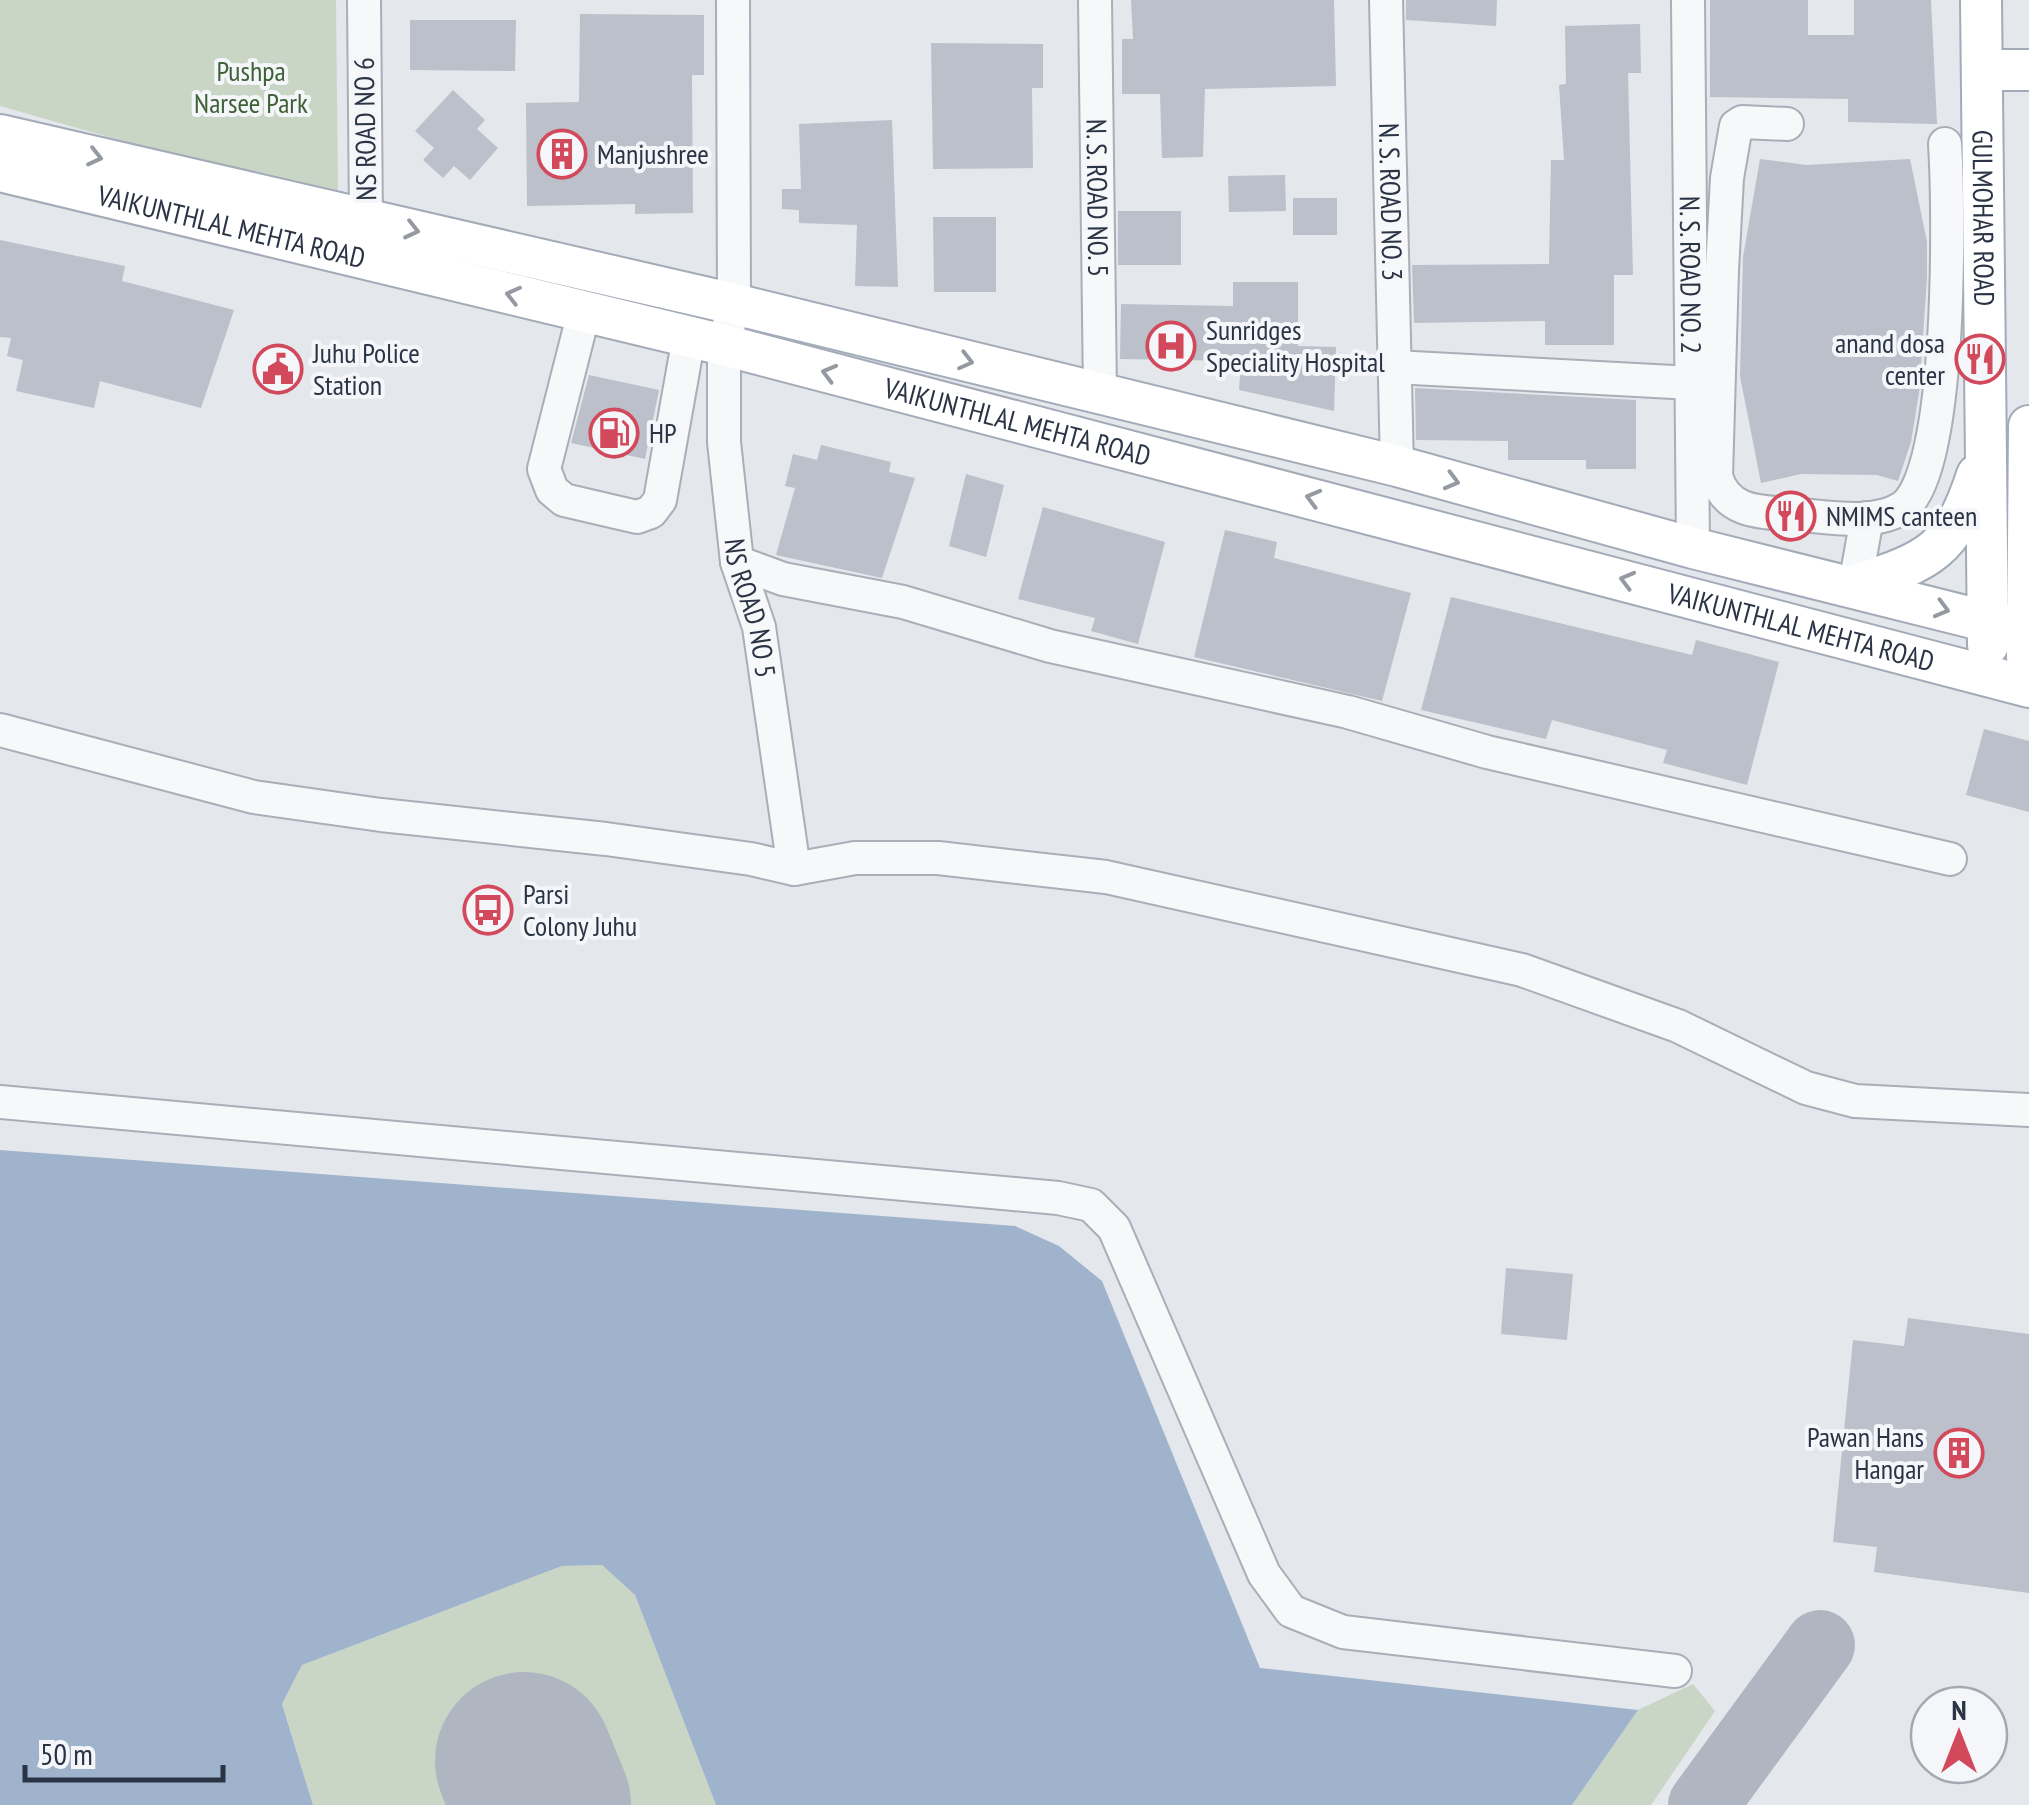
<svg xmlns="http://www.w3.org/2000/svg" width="2029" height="1805" viewBox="0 0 2029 1805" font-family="'PT Sans Narrow',sans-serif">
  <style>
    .green { fill: #c9d6c5 }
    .water { fill: #9fb4cc }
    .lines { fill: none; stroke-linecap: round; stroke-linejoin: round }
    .taxiway { stroke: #b0b6c1; stroke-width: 70 }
    .runway { stroke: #b0b6c1; stroke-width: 178 }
    .building { fill: #bbc0ca }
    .minor-casing { stroke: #a9aeb7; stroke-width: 36 }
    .major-casing { stroke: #a3abb8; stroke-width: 44 }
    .minor { stroke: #f7f8fa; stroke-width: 32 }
    .major { stroke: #fff; stroke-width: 40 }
    .oneway { stroke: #959aa2 }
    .labels { text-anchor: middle; stroke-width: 8; stroke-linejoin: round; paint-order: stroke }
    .park-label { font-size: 28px; fill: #3f6138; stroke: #f4f6f9 }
    .street-label { font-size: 28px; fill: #2b3445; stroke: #f4f6f9 }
    .poi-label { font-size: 28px; fill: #2b3445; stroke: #f4f6f9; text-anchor: start }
  </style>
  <rect width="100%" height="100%" fill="#e4e7ec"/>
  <path class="green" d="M0,0H336L338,190L263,181L0,106Z
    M602,1565L635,1595L716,1805H577L546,1733L468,1764L485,1805H313L282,1704L302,1665L562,1566Z
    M1693,1684L1715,1711L1651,1805H1572L1638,1710Z"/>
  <path class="water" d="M0,1150L1015,1226L1059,1246L1102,1281L1260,1668L1638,1710L1572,1805H716L635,1595L602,1565L562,1566L302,1665L282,1704L313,1805H0Z"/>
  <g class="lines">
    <path class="taxiway" d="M1703,1805L1820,1645"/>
    <path class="runway" d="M524,1761L542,1805"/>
  </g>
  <path class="building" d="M1131,0H1334L1336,86L1205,89L1203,157L1162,158L1160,94H1122V39H1133Z
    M1406,0H1497L1496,26L1406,20Z
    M1710,0H1808V35H1854V0H1931L1937,124L1848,122V99L1710,97Z
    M580,14L704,15V75H692L693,213L635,214V204L527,206L526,103L579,102Z
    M410,20H516L515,71L410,70Z
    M1640,24L1641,73H1628L1633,275H1614V345H1545V321L1414,323L1412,265L1549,264L1551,160H1564L1559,85L1566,84L1565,26Z
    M931,43L1043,44V88H1032L1033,168L933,169Z
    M453,90L485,120L477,129L498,148L470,180L454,166L443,178L423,160L434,148L415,131Z
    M892,120L898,287L855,286L857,225L799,223V210L782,209V189H801L799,124Z
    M1760,159L1807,165L1910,159L1927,242V278L1919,393L1911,442L1898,481L1877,475L1801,474L1761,483L1740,376L1743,257Z
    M1285,175L1286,211L1229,212L1228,176Z
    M1293,198H1337V235H1293Z
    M1118,211H1181V265H1118Z
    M933,217H996V292H934Z
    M0,240L125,266L122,281L234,310L201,408L100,381L94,408L16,391L23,360L7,356L11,338L0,337Z
    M1233,282H1298V346L1336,347L1334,411L1239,390L1241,361L1120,359L1121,304L1233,306Z
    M589,375L659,390L645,459L571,443Z
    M1415,388L1636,400V469H1586V460H1508V441L1416,440Z
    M821,445L891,462L889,472L915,478L882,578L776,555L795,488L785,486L793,454L817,460Z
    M966,474L1004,485L986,557L949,546Z
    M1043,507L1165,542L1138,644L1091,631L1095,618L1018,599Z
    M1225,530L1277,542L1274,558L1411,593L1382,701L1194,657Z
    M1451,597L1692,655L1696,640L1779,662L1747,785L1663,763L1667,750L1552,720L1546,739L1421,710Z
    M1984,729L2029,741V812L1966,795Z
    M1506,1268L1573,1274L1567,1340L1501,1334Z
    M1908,1318L2029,1334V1593L1874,1572L1877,1547L1833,1542L1853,1340L1904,1346Z"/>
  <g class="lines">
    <g class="minor-casing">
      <g id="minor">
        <path id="s1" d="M733,0L734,304L724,345V442L737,562L759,627L794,869"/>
        <path id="s2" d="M1095,0L1100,394"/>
        <path id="s3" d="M1386,0L1397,466"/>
        <path id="s4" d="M1688,0L1693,548"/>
        <path d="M1787,124L1742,122L1736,126L1727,178L1722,270L1716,476C1726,512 1758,512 1790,514C1824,516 1872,527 1902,508C1953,476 1949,207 1945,144"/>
        <path d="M361,240L366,220L364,0"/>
        <path d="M584,312L544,469L552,490L564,500L637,517L651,512L660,500L689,337"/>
        <path d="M1394,367L1692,383"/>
        <path d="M737,562L783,579L903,602L1050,646L1348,712L1487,752L1950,859"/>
        <path d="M1855,585L1867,518"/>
        <path d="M0,730L254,797L381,815L606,839L751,859L794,869L855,858H938L1106,877L1522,970L1678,1026L1806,1088L1855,1101L2029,1110"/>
        <path d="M0,1102L1058,1198L1091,1205L1114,1228L1264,1574L1291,1611L1343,1632L1675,1671"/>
      </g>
    </g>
    <g class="major-casing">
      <g id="major">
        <path id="s5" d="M1981,0L1988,645"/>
        <path d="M1982,70H2029"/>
        <path d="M0,135L734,304L1397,466L1693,548L2029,632"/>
        <path id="s6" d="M0,171L724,345L2029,687"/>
        <path d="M1855,585C1930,561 1952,551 1977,475"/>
        <path d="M2027,657L2029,426"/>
      </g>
    </g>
    <use href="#minor" class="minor"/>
    <use href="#major" class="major"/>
  </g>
  <defs><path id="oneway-chevron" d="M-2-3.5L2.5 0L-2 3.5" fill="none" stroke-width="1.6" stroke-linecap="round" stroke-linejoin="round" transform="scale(2.5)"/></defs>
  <g class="oneway">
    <use href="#oneway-chevron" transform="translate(95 157) rotate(13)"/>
    <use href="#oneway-chevron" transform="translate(412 230) rotate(13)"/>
    <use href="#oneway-chevron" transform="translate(513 295) rotate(-166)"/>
    <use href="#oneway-chevron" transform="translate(966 361) rotate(14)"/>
    <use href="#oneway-chevron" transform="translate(829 373) rotate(-165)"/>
    <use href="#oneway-chevron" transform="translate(1452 481) rotate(15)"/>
    <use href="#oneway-chevron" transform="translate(1313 498) rotate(-165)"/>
    <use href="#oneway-chevron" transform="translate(1627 580) rotate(-165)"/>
    <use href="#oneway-chevron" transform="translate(1942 609) rotate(15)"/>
  </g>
  <defs>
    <g id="building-ring" transform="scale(2.5)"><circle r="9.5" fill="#f4f6f9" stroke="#d1495b" stroke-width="1.5"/><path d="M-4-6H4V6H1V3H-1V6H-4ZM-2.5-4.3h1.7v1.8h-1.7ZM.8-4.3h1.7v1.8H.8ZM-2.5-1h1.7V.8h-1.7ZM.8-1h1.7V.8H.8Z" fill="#d1495b"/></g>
    <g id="hospital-ring" transform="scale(2.5)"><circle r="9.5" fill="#f4f6f9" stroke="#d1495b" stroke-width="1.5"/><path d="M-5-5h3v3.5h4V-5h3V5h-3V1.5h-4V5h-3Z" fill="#d1495b"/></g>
    <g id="restaurant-ring" transform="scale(2.5)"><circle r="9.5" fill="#f4f6f9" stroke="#d1495b" stroke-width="1.5"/><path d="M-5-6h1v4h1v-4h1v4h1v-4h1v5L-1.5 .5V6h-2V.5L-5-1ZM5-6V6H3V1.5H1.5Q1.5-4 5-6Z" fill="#d1495b"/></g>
    <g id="civic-ring" transform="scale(2.5)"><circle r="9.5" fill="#f4f6f9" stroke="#d1495b" stroke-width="1.5"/><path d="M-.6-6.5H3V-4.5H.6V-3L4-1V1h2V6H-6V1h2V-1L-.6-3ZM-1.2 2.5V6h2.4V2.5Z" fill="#d1495b"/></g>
    <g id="fuel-ring" transform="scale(2.5)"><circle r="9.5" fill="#f4f6f9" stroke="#d1495b" stroke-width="1.5"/><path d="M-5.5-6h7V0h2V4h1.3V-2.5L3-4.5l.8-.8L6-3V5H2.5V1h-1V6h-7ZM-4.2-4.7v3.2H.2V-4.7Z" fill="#d1495b"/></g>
    <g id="bus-ring" transform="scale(2.5)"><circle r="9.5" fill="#f4f6f9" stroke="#d1495b" stroke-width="1.5"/><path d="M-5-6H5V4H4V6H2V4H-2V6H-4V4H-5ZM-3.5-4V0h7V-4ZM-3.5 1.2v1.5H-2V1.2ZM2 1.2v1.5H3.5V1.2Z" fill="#d1495b"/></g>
  </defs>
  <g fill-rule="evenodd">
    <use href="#building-ring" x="562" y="154"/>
    <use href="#hospital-ring" x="1171" y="346"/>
    <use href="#restaurant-ring" x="1980" y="359"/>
    <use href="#civic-ring" x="278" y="369"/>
    <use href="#fuel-ring" x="614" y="433"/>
    <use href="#restaurant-ring" x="1791" y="516"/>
    <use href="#bus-ring" x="488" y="910"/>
    <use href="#building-ring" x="1959" y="1453"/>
  </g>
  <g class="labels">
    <g class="park-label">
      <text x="251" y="81">Pushpa<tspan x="251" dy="32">Narsee Park</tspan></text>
    </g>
    <g class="street-label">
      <text transform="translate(365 129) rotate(-91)" y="10">NS ROAD NO 6</text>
      <text dy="10" stroke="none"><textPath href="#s2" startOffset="198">N. S. ROAD NO. 5</textPath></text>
      <text dy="10" stroke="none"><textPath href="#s3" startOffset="202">N. S. ROAD NO. 3</textPath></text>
      <text dy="10" stroke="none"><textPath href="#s5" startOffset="218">GULMOHAR ROAD</textPath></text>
      <text dy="10" stroke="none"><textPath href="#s6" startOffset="238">VAIKUNTHLAL MEHTA ROAD</textPath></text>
      <text dy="10" stroke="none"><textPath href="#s4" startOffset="275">N. S. ROAD NO. 2</textPath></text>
      <text dy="10" stroke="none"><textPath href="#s6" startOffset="1048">VAIKUNTHLAL MEHTA ROAD</textPath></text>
      <text dy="10" stroke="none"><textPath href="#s1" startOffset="612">NS ROAD NO 5</textPath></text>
      <text dy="10" stroke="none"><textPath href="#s6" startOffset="1858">VAIKUNTHLAL MEHTA ROAD</textPath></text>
    </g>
    <g class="poi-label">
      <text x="597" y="164">Manjushree</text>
      <text x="1206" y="340">Sunridges<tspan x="1206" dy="32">Speciality Hospital</tspan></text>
      <text x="1945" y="353" text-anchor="end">anand dosa<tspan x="1945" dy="32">center</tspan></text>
      <text x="313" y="363">Juhu Police<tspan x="313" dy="32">Station</tspan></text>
      <text x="649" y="443">HP</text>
      <text x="1826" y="526">NMIMS canteen</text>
      <text x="523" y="904">Parsi<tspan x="523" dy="32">Colony Juhu</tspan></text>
      <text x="1924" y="1447" text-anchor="end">Pawan Hans<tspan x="1924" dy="32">Hangar</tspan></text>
    </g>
  </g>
  <g transform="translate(1959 1735)"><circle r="48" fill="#f4f6f9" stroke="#a4a8b1" stroke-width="2.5"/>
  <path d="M0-8L18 38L0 25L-18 38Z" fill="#d1495b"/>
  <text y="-15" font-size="28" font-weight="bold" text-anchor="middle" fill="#2b3445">N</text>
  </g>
  <path d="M25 1765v15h198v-15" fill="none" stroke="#2b3445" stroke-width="5"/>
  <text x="40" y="1765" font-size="30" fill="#2b3445" stroke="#f4f6f9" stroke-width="8" paint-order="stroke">50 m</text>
</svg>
